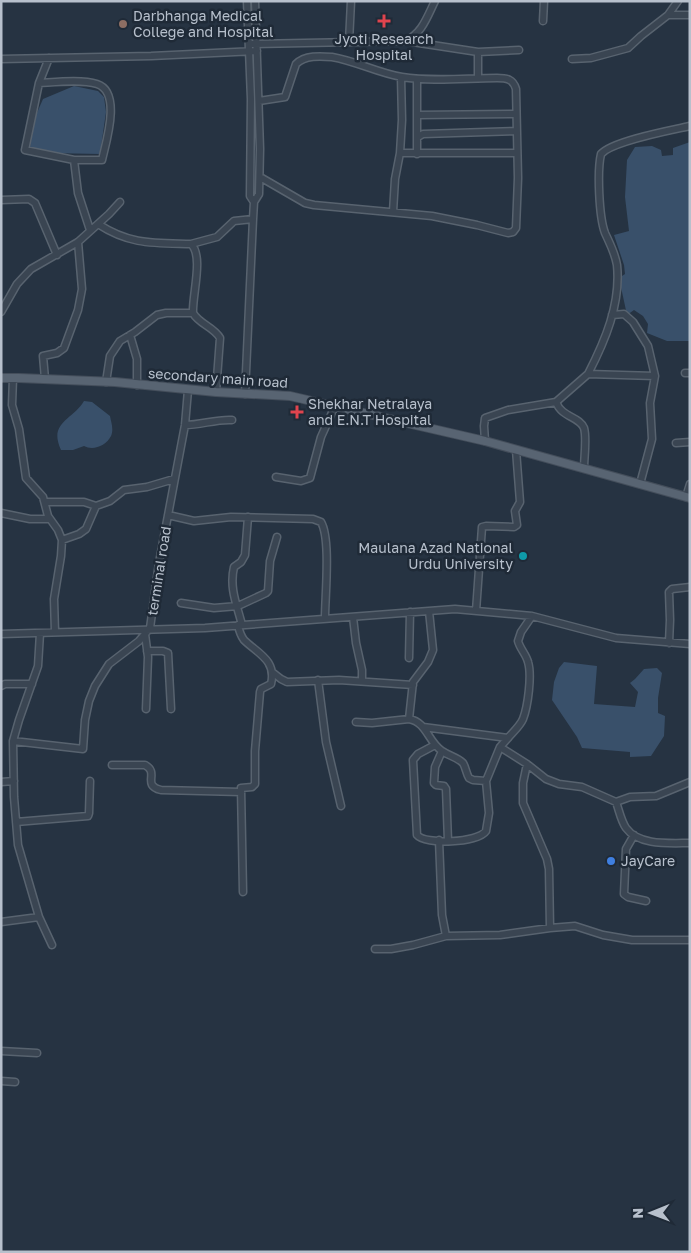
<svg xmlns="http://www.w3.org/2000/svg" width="691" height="1253" viewBox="0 0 691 1253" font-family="'Golos Text',sans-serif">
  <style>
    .water { fill: #39506a }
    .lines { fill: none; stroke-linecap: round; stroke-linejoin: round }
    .minor-casing { stroke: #58636f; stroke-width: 9 }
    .major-casing { stroke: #444e5b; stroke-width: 10 }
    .minor { stroke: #3a4552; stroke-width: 6 }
    .major { stroke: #586472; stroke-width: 8 }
    .health-dot { fill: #e0444e; stroke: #1f2a37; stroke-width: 2 }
    .education-dot { fill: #8d6e63; stroke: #1f2a37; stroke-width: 2 }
    .culture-dot { fill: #0f9aa8; stroke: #1f2a37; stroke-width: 2 }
    .shop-dot { fill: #3f7fe0; stroke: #1f2a37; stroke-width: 2 }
    .labels { text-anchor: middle; stroke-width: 5; stroke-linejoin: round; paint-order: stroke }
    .poi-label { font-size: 14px; fill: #b7c0cc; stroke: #1f2a37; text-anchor: start }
    .street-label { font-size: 14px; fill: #b7c0cc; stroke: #1f2a37 }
  </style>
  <rect width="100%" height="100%" fill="#263342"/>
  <path class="water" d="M74,86L98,91L104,97L106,112L100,154L50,153L30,147L36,115L43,99Z
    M690,142V341H667L647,333L648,324L643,316L634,310L627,315L619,278L625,274L624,265L614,235L629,231L625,197L627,160L635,147L652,146L661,150L662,156L673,155V148Z
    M84,401L92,402L110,416C111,422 114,429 111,436C106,446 93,451 84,446L73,450H61C48,422 73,420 84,401Z
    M564,662L597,666L594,704L635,707L638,692L630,683L635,679L644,669L657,668L662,673L658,698V713L665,716L664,736L651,756L630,757V752L582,748L577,737L552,700L554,682L559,668Z"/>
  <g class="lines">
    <g class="minor-casing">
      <path id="minor" d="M247,1L251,99L250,196L254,202
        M668,15L678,1
        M543,21L544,1
        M406,41L478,52V78
        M349,42L351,1
        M249,44L405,41C422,34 427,17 435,1
        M478,52L519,50
        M1,59L151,56L257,51
        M572,59L591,58L628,48L641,36L668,15H690
        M417,79V154
        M39,83L49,58
        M259,101L285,97L296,64C305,55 320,56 332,57C356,61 378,73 402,77C432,82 467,78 497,78C507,78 513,79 516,89L518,178L516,228L513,232L508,233L477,225L432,216L314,205L305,203L260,177
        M418,115L516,114
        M418,137L423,134L516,131
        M400,153H517
        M74,160H102C106,142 122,92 97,84C82,79 56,82 39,83L25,150L74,160L78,193L90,230
        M1,200L29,199L35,203L57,255
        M393,212L395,179L400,153L402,120L401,77
        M98,224C130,245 154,243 191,244C204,256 192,295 193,313C199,324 214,327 220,338L216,392
        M191,244L217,237L234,221L253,219
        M1,312L17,284L31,269L78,242L109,214L120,202
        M612,315L624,314L633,322L648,346L655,376L650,403L652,439L640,484
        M130,335L137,359V385
        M685,373H690
        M588,374C605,341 621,304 617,265C615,253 610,244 605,233C599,217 597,171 601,154C612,141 672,130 690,126
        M13,378L12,405L19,429L26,478L43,497L48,516L58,530L62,540L61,556L54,599L55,632
        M45,379L43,356L57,353L64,348L78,310L82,289L78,242
        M106,382L110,356L120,341L135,332L157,315L166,313H193
        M245,394L253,219L254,202L259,194L260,149L255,1
        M556,402C562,418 579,416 584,428C587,438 584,458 584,468
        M185,425C201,425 216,419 232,420
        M485,441L484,426L485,418L508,410L556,402L588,374L655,376
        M676,443L690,442
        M276,477L301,481L310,478L321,437L335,406
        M686,497L690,484
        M45,502H84L96,506
        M1,513L30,519H49
        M168,515L194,521L231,517L313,519L321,522C331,539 325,596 325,618
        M62,540L79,534L86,529L96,506L110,501L124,490L147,487L174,479
        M181,603L214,608L238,606L266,593L268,591L270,561L277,537
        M429,611L433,650L428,662L413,682L409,719C427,722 428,742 442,751C449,756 457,757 463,763C466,768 466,773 469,778L473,780L486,781L489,813L486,831C478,843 425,845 417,835L413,760L418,754L435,745
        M476,611L482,527L486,526L514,527L517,525L515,511L520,502L516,450
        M353,617L356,643L362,670V681
        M238,625C239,630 241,636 244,640C257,653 277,660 271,684L261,689L260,692L255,751V784L252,787L241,788L243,892
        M242,625C237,605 229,588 234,567L241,562L245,555L248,517
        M40,633L38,666L19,720L13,741L14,797L18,845L39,917L52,945
        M1,634L205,628L455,609L532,616L616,638L690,644
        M145,634L148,657L146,709
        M669,643L670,620L669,592L672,589L690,587
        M147,651H163L168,653L171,709
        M409,658L410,612
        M272,672L281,679L287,682L339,680L413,685
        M318,680L326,742L341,806
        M1,686L5,684H32
        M356,722L372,723L409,719
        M423,727L508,738L500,747L486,781
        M508,738C513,732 520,726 523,719C528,706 532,675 528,662C526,654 520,649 518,641L521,632L532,616
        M13,741L83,749L85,720L89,701L95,686L109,664L139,641L150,628L159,563L185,425L188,390
        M500,747L527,764L546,779L559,784L582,787L616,802C619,810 621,821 626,828C639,846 670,843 690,843
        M442,751L435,767L434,783L436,785L444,786L446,789L448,841
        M112,765H145C160,773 141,785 161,790L241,792
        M1,782L14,781
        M616,802L630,797L656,796L690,782
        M16,822L88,816L89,813L90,781
        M634,835L626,849L624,894L628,897L646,901
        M1,922L39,917
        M550,928L575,926L603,935L632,940H690
        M446,936L500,935L550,928L549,869L547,859L523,803V783L527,764
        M375,949H391L413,945L446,936L442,915L439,840
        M1,1051L37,1053
        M1,1081L15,1082"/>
    </g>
    <g class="major-casing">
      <path id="major" d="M1,378H19L115,382L216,392L290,396L485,441L690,498"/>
    </g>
    <use href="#minor" class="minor"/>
    <use href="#major" class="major"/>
  </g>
  <g class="health-dot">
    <path d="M381.5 13.5h5v5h5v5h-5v5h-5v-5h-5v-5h5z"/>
    <path d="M294.5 404.5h5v5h5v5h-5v5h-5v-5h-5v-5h5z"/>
  </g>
  <circle class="education-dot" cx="123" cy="24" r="5"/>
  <circle class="culture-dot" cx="523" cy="556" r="5"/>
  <circle class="shop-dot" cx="611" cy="861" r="5"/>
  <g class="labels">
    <g class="poi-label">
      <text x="133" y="21">Darbhanga Medical<tspan x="133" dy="16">College and Hospital</tspan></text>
      <text x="384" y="44" text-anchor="middle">Jyoti Research<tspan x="384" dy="16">Hospital</tspan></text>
      <text x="308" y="409">Shekhar Netralaya<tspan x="308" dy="16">and E.N.T Hospital</tspan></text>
      <text x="513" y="553" text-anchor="end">Maulana Azad National<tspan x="513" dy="16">Urdu University</tspan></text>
      <text x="621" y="866">JayCare</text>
    </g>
    <g class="street-label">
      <text transform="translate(218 378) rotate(4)" y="5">secondary main road</text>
      <text transform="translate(159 571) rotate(-81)" y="5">terminal road</text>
    </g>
  </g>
  <rect width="691" height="1253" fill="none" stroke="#b7c0cc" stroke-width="5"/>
  <g transform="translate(651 1213) rotate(269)" stroke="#1f2a37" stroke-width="4" paint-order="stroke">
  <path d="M0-4L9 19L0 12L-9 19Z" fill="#b7c0cc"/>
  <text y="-8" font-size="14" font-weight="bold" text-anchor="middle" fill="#b7c0cc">N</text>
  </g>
</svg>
